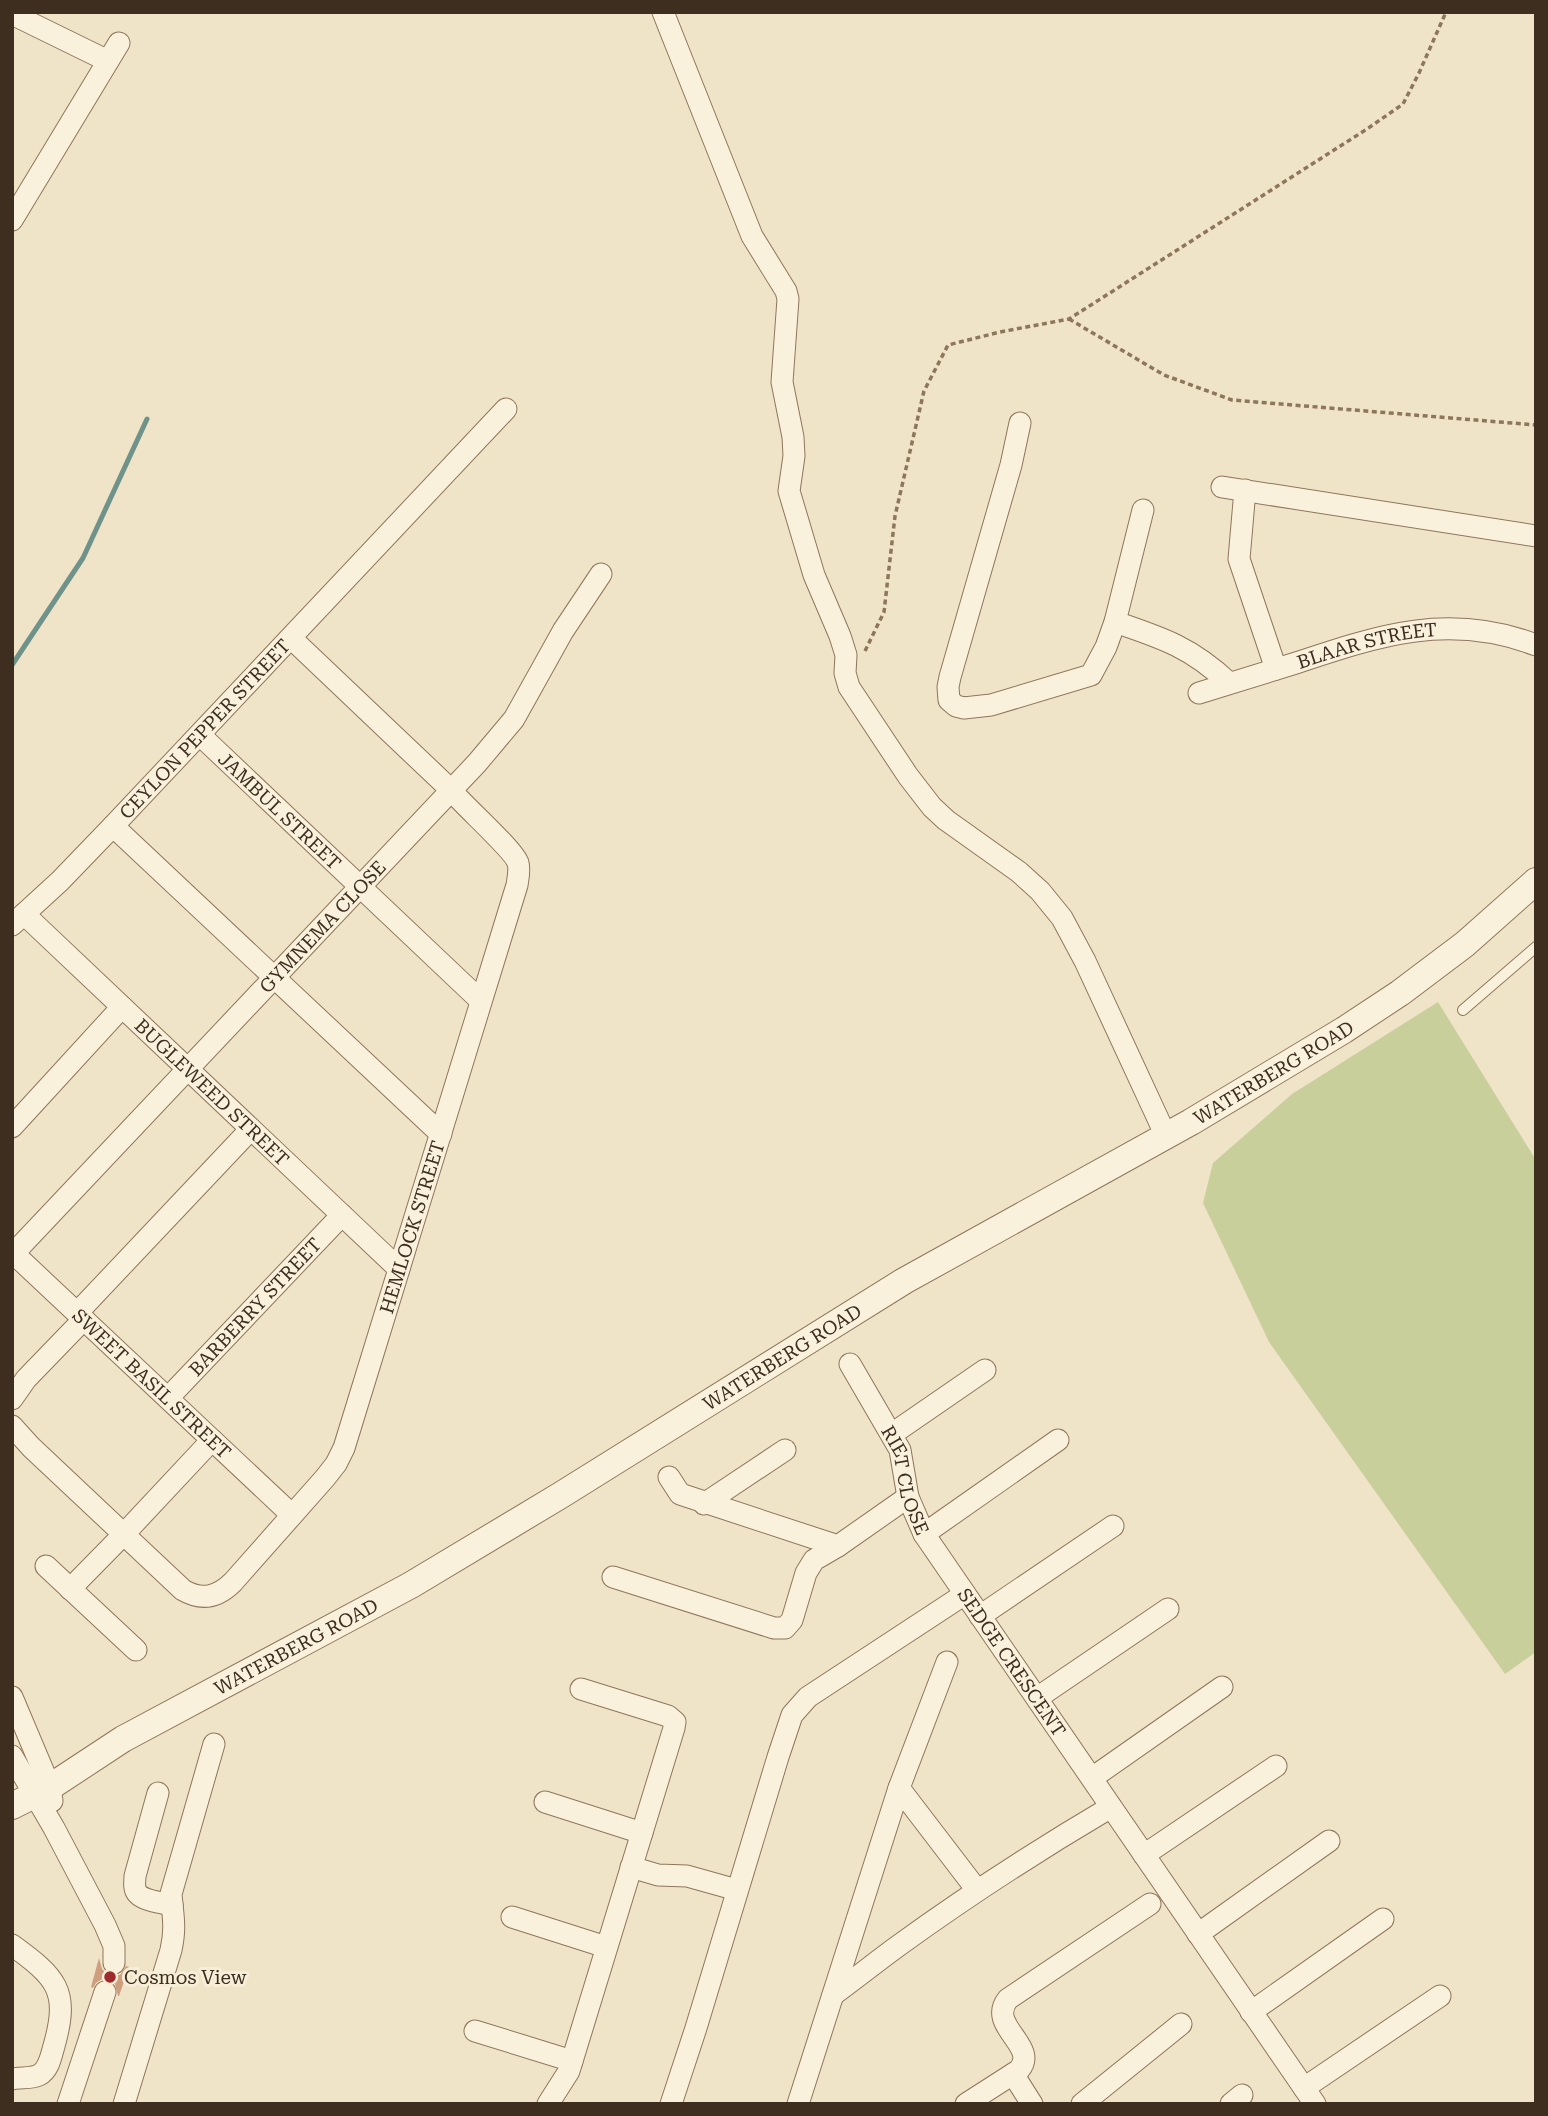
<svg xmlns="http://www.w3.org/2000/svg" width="1548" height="2116" viewBox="0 0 1548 2116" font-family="'Roboto Serif',serif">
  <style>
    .green { fill: #c9cf9b }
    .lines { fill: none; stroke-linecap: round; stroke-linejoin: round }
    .stream { stroke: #6f938a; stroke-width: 5 }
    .building { fill: #cf9f7d }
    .service-casing { stroke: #8d765c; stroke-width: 12 }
    .minor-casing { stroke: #8d765c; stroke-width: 23 }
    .tertiary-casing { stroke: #8d765c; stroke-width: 28 }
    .path { stroke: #8d765c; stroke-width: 3.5; stroke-dasharray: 5 3.5; stroke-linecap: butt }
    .service { stroke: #faf1dc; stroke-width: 10 }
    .minor { stroke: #faf1dc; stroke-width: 21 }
    .tertiary { stroke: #faf1dc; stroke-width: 26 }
    .poi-dot { fill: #9e2a2b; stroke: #f7eed8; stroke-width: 2.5 }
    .labels { text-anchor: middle; stroke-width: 6; stroke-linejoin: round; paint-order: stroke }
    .street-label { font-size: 19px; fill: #3d2e20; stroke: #f7eed8 }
    .poi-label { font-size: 19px; fill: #3d2e20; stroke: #f7eed8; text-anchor: start }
  </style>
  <rect width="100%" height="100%" fill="#f0e4c8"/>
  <path class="green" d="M1438,1002L1536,1160V1652L1505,1674L1269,1342L1203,1203L1213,1163L1292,1094Z"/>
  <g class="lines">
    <path class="stream" d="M12,665L83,558L147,419"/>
  </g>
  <path class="building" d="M99,1958L102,1969L108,1975H120L126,1966L129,1967L119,1996H118L115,1984L108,1979H102L96,1983L93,1988L91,1987Z"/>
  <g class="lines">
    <g class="service-casing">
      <path id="service" d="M1463,1010L1536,947"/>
    </g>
    <g class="minor-casing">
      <g id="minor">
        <path d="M663,12L752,236L786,291L788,299L782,382L793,437L794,456L789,491L814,575L840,636L846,655L845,673L849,687L908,776L932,807L946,820L1019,872L1040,891L1062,918L1085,961L1166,1136"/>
        <path d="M12,14L108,61"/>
        <path d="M12,220L119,43"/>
        <path d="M1020,423L1011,465L950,677L948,687L949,700L956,706L964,708L991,705L1091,675L1106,647L1115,622L1143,510"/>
        <path d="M1222,487L1536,536"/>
        <path d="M1245,490L1239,559L1276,669"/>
        <path d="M1115,622C1163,638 1192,648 1229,683"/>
        <path id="s1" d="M1199,693C1232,683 1264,673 1296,663C1380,635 1449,612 1536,645"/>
        <path id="s2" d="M200,735L481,1001"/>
        <path d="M113,826L441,1134"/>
        <path id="s3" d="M24,914L399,1269"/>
        <path id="s4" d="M12,925L60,881L113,826L506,409"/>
        <path d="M12,1127L122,1007"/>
        <path id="s5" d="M12,1252L292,1515"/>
        <path id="s6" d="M12,1255L477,763L514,719L563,631L601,574"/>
        <path d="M77,1313L251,1129"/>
        <path id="s7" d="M850,1364L900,1450L908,1497L924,1534L1315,2104"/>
        <path id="s8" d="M168,1398L342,1215"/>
        <path d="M12,1399L26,1379L84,1319"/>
        <path id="s9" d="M12,1426L31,1447L183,1590C202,1601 218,1597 233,1582L325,1478L336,1464L344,1448L517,885C518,879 520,870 518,863C514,850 464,806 451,790L291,638"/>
        <path d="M892,1434L985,1370"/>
        <path d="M669,1477L680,1494L838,1546"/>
        <path d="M704,1504L785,1450"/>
        <path d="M924,1534L1058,1440"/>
        <path d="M46,1566L136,1650"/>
        <path d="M613,1577L774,1628H785L792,1620L806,1573L814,1560L838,1546L908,1497"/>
        <path d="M70,1589L124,1534L212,1440"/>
        <path d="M980,1616L1113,1526"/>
        <path d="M12,1697L50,1787L52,1801"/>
        <path d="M1037,1698L1168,1609"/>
        <path d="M12,1756L54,1828L105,1925L114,1946V1963"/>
        <path d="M1092,1778L1222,1687"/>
        <path d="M899,1788L977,1890"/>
        <path d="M158,1793L135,1876C135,1880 134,1884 135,1888C137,1901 161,1902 172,1905"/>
        <path d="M545,1802L642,1833"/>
        <path d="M1144,1855L1276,1766"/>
        <path d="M631,1867L658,1875L687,1876L737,1890"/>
        <path d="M512,1917L606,1947"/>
        <path d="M1198,1934L1329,1841"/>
        <path d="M12,1945C56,1977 70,1990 54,2046C51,2056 49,2070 39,2075C31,2079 21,2077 12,2079"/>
        <path d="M833,1995C855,1979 876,1962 898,1946C967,1896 1038,1850 1111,1807"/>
        <path d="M1251,2012L1383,1919"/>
        <path d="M475,2031L572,2061"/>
        <path d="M1013,2074L1032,2104"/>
        <path d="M1304,2088L1440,1996"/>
        <path d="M68,2104L105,1992"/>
        <path d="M124,2104L171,1950C176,1927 173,1917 171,1894L214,1744"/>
        <path d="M548,2104L569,2071L674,1728L675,1722L668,1716L581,1689"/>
        <path d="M671,2104L696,2028L778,1757L792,1715L808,1697L965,1594"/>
        <path d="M798,2104L899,1788L947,1662"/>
        <path d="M966,2104L1019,2070C1040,2046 986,2026 1008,1999L1150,1904"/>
        <path d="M1082,2104L1181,2024"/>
        <path d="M1231,2104L1242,2095"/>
      </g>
    </g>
    <g class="tertiary-casing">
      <g id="tertiary">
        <path id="s10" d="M12,1806L50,1787L123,1739L411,1585L561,1495L904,1281L1191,1122L1344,1030L1400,993L1465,944L1536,881"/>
      </g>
    </g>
    <path class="path" d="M1069,319L1164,375L1232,400L1536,425
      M865,651L884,612L895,516L924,391L948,345L1000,332L1069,319L1367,129L1403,104L1419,73L1446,12"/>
    <use href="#service" class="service"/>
    <use href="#minor" class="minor"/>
    <use href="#tertiary" class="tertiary"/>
  </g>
  <circle class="poi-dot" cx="110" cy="1977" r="7"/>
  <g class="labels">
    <g class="street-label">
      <text dy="7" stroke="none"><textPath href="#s1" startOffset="175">BLAAR STREET</textPath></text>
      <text dy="7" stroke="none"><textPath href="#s4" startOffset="275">CEYLON PEPPER STREET</textPath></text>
      <text dy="7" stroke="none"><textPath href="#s2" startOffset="110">JAMBUL STREET</textPath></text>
      <text dy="7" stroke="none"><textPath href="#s6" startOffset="452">GYMNEMA CLOSE</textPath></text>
      <text dy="7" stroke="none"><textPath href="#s10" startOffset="1460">WATERBERG ROAD</textPath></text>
      <text dy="7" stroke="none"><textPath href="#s3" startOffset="259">BUGLEWEED STREET</textPath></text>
      <text dy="7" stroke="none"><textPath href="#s9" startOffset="698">HEMLOCK STREET</textPath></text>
      <text dy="7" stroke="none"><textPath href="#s8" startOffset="126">BARBERRY STREET</textPath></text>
      <text dy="7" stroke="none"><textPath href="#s10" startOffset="892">WATERBERG ROAD</textPath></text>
      <text dy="7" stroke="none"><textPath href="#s5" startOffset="192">SWEET BASIL STREET</textPath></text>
      <text dy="7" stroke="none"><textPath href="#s7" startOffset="130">RIET CLOSE</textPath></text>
      <text dy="7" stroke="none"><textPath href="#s10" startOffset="326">WATERBERG ROAD</textPath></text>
      <text dy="7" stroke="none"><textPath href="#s7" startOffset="343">SEDGE CRESCENT</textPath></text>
    </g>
    <g class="poi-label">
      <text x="124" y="1984">Cosmos View</text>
    </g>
  </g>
  <rect width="1548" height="2116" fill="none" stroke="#3d2e20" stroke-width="28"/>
</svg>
